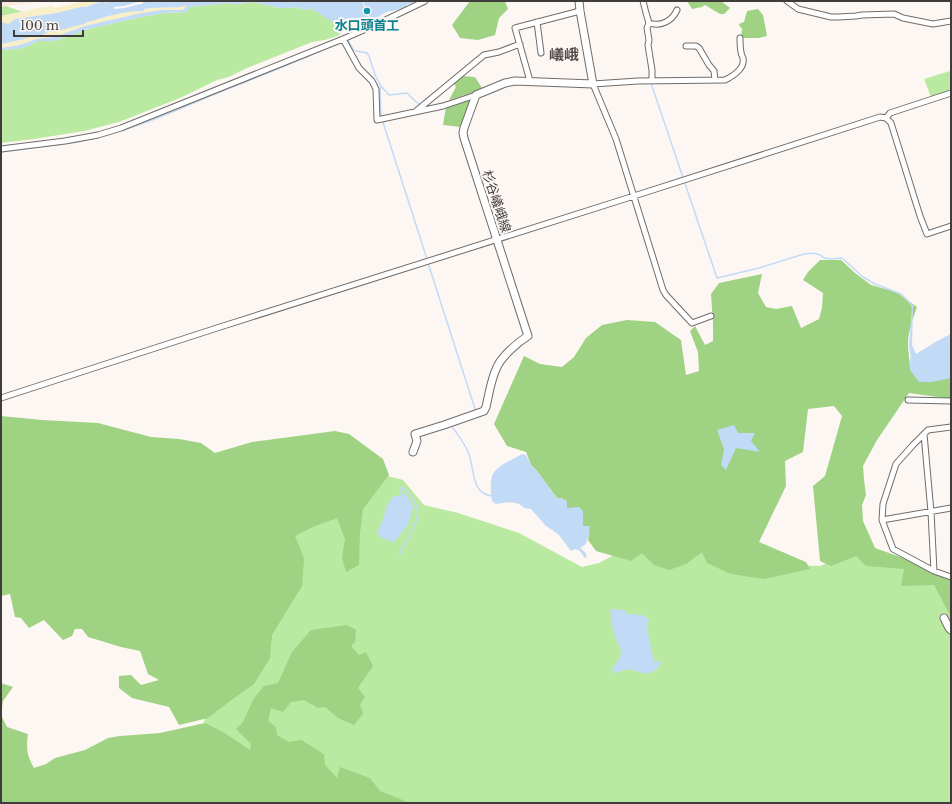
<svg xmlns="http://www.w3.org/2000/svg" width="952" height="804" viewBox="0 0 952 804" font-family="'Libre Baskerville','Noto Sans JP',serif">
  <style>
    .commercial { fill: #feeada }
    .green { fill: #bae9a1 }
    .forest { fill: #9fd283 }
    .sand { fill: #f8efc9 }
    .water { fill: #c1daf6 }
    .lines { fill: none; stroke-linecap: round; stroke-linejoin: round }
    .stream { stroke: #c1daf6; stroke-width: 1.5 }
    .river { stroke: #c1daf6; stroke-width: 8 }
    .street-casing { stroke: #716c69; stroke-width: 7 }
    .secondary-casing { stroke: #716c69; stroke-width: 9 }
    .street { stroke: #fff; stroke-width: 5 }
    .secondary { stroke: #fff; stroke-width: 7 }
    .culture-dot { fill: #0f9aa8; stroke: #fdf7f4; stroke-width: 1.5 }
    .labels { text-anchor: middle; stroke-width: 4; stroke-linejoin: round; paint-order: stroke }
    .culture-label { font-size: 13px; font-weight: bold; fill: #0d838f; stroke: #fdf7f4 }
    .street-label { font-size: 13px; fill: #3f3c3b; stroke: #fdf7f4 }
    .quarter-label { font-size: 15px; font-weight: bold; fill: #514c49; stroke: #fdf7f4 }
  </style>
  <rect width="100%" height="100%" fill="#fdf7f4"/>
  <path class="commercial" d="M1,1H41L1,7Z"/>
  <path class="green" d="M253,2L280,8H288L294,7L307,10L310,8L325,16L338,26L343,24L344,26L339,33L340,35L325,40L312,42L247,68L229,77L217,80L180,98L119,122L84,131L34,139L1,143V50L18,49L25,47L39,41H54L88,29L141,17L164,13L186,12L190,7L229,3C236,5 246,3 253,2Z
    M6,6L23,12L1,16V7Z
    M950,71L951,74V91L931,97L924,79Z
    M380,474L403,480L424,505L458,513L519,533L582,567L599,563L633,545L699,547L783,565L820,566L856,551L894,561L934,581L951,597V803H389L339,783L252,757L203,728L206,711L287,536Z"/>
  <path class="forest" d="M470,1H505L508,9L499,18L495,35L478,40L460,38L452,25Z
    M687,1H721L730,8L724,14H720L705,5L702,7L692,9Z
    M758,9L763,15L767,36L759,38H741L742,28L740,27L739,24L744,22L747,11Z
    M462,76L475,77L482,88L475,92L449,100L456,87L453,82Z
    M471,99L461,127L443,125L446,107Z
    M820,260H841L855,273L871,285L896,292L917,307C913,319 908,331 908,344C908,353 910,361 910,370L951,378V399L909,393L877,440L863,466L864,480L866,495L862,505L863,521L875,548L903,558L951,578V617L934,585L901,586L904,569L866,566L856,556L831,566L820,561L813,486L825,476L842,416L834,406L808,409L803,452L785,461L786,486L759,542L806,562L810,569L764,579L731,574L707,563L702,552L686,564L669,570L654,565L642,553L631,561L596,551L588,540L589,533L557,498L537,471L531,465L526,452L507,446L494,424L524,356L540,364L562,367L574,357L586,338L602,325L627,320L655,322L681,340L686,375L699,371L698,352L690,331L695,326L705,345L713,341V323L711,294L719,283L762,274L758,293L766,307L776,309L792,306L801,328L819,319L822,308L823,293L803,280L808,272Z
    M1,416L42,420L98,423L151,437L179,439L201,443L215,453L252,442L335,431L349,434L383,459L389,475L363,509L360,533L359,565L346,572L342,558L345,539L337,518L315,526L295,536L304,558L302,586L272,635L270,658L254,684L230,701L208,718L179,725L169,707L132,698L119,688V676L131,675L141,685L159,680L148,674L140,651L121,647L88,637L82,629H75L72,636L63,640L44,620L29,628L21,618L15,617L10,594L1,596Z
    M347,625L356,630L355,642L351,646L359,655L366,652L373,666L358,688L365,697L360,704L363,714L354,725L338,718L325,707L318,708L304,700L291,702L283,712L271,708L268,721L276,727L277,735L289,742L301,740L324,754L325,765L337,778L340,767L370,778L380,791L410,803H1V683L13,687L3,701L1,715L7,727L28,734C26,748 27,756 34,768L46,764L55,758L85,750L108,738L120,736L160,733L205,723L223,732L250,750L251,744L236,729L243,722L254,698L264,686L278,683L292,652L311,630Z"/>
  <path class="sand" d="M86,1H113L112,2L109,1L105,3L102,1L85,7H80L57,13L14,19L13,21L9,25L1,22V16L39,8L52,6L55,8Z
    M184,1H190L184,9L182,10H161L137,14L85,26L54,37L37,39L20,45L1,48V44L15,41L48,32L57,31L83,24L85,23C105,17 123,11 143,11L145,9L151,8L181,7Z"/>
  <path class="water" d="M103,1L105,3L109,1L112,2L113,1H141L124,6L114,7V9L125,8L136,5L142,4L144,1C152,1 160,1 168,2C173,2 179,1 184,1L181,7L151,8L145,9L143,11C123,11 105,17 85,23L84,24L57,31L48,32L42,35L26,38L25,39L1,44V22L9,24L13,21L14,19L57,13L80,7H85Z
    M190,1H362L370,21H366L365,20L346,23L345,24L344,29L342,30L340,35L339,32L343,28V24L339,26L338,28L333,22L310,8L307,10L294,7L288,8H280L253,2L237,4H231L229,3L190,7L187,12L164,13L141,17L88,29L54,41H39L25,47L18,49L1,50V48L20,45L37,39L54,37L85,26L137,14L161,10H182L184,9Z
    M363,1H415L411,4H407L406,7C403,7 401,9 397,10C387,12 384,11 377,19H376L375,20H371Z
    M912,306H913L912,345L916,354L937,341L951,334V378L932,382H919L910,370V359L911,358L909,346Z
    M734,425L738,433H755L751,441L760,452L736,448L726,470L721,465L724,449L717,430Z
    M522,454L526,455L531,465L537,471L557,498H562L567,501V508L579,507L583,511V526H590L589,533L586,544L580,548L585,552L587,556L585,558L579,550L575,549L571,551L559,535L545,525L531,509C522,509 523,505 516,503C509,501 502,503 496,504L492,501C491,493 490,484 492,476C495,466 514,459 522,454Z
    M400,494L407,495L413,506V508L408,525L396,540L392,543L389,540L383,539C381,537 377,534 378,531C378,528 381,525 382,522C385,513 386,503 394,496H400Z
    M610,609L624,610L628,614L641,615L649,619L647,628L654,661L662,662L657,669L647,674L628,669L614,673L612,669L619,659L622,652L615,637L612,626Z"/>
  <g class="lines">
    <path class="stream" d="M347,38L353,49L356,51L367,53L369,56L375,75L381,86L380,91L381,116L427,259
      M595,81H603
      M651,83L717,278L759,268L804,254C809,253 815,252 820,255C824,257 821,257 825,258C831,260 837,258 842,258L863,277L875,284L901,294L913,306L912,307
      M381,86L389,95L407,93C411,97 416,103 421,105
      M437,105L459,98
      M102,136C139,127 175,111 210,96C247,81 284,67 320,51
      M1,152L78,142L95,138
      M428,263L476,412
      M451,425C457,434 464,442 468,452C475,466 470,494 492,496
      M399,555C404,544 412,533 416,521C421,508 412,493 400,487V494"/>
    <path class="river" d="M174,3L191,1"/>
    <g class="street-casing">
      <path id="street" d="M643,1L646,13L649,23L647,28L649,40L648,45L652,70V81
        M787,1L798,9L831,17H838L856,16L862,15L894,14L903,18L933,24L951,21
        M537,22L541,53
        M649,23C661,27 672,21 677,10
        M343,39L359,68L372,81L376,89L377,120L443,106L476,95
        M686,46H696L699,48L709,65L714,71L715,80
        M530,81L515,28L580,11
        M415,112L484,55L499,52L520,44
        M886,118L890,113L951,93
        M1,149L65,141L98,135L121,128L343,39L373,26L425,1
        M711,316L692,323L666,295L663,290L616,139L593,84L638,81L725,80C733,76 745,68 743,58C742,56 741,54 741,52C740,47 740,42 740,38
        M1,398L220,327L634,196L880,117L886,118L891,123L920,216L927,234L951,226
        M908,400L951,401
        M951,427L928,430L913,445L896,464L883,504L882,520L893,549L934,571L951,577
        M924,434L931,512L934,571
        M882,520L951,508"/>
    </g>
    <g class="secondary-casing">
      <path id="secondary" d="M413,452L417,441L415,434L444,425L484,411L486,407C489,394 491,379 497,367C502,356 518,342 528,336L464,138L463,133L464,128L476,95L505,83L515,81L593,84L580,11L579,1
        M944,618L949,628L951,630"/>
    </g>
    <use href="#street" class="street"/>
    <use href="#secondary" class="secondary"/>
  </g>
  <circle class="culture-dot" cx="367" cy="11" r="4"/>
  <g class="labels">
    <g class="culture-label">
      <text x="367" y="30">水口頭首工</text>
    </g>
    <g class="street-label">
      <text transform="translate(497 201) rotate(72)" y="5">杉谷嶬峨線</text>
    </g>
    <g class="quarter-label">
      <text x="564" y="60">嶬峨</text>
    </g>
  </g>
  <rect width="952" height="804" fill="none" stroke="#3f3c3b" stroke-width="4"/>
  <path d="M14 30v6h69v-6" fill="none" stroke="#3f3c3b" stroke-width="2"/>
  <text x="20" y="30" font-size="12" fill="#3f3c3b" stroke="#fdf7f4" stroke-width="3" paint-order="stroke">100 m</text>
</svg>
